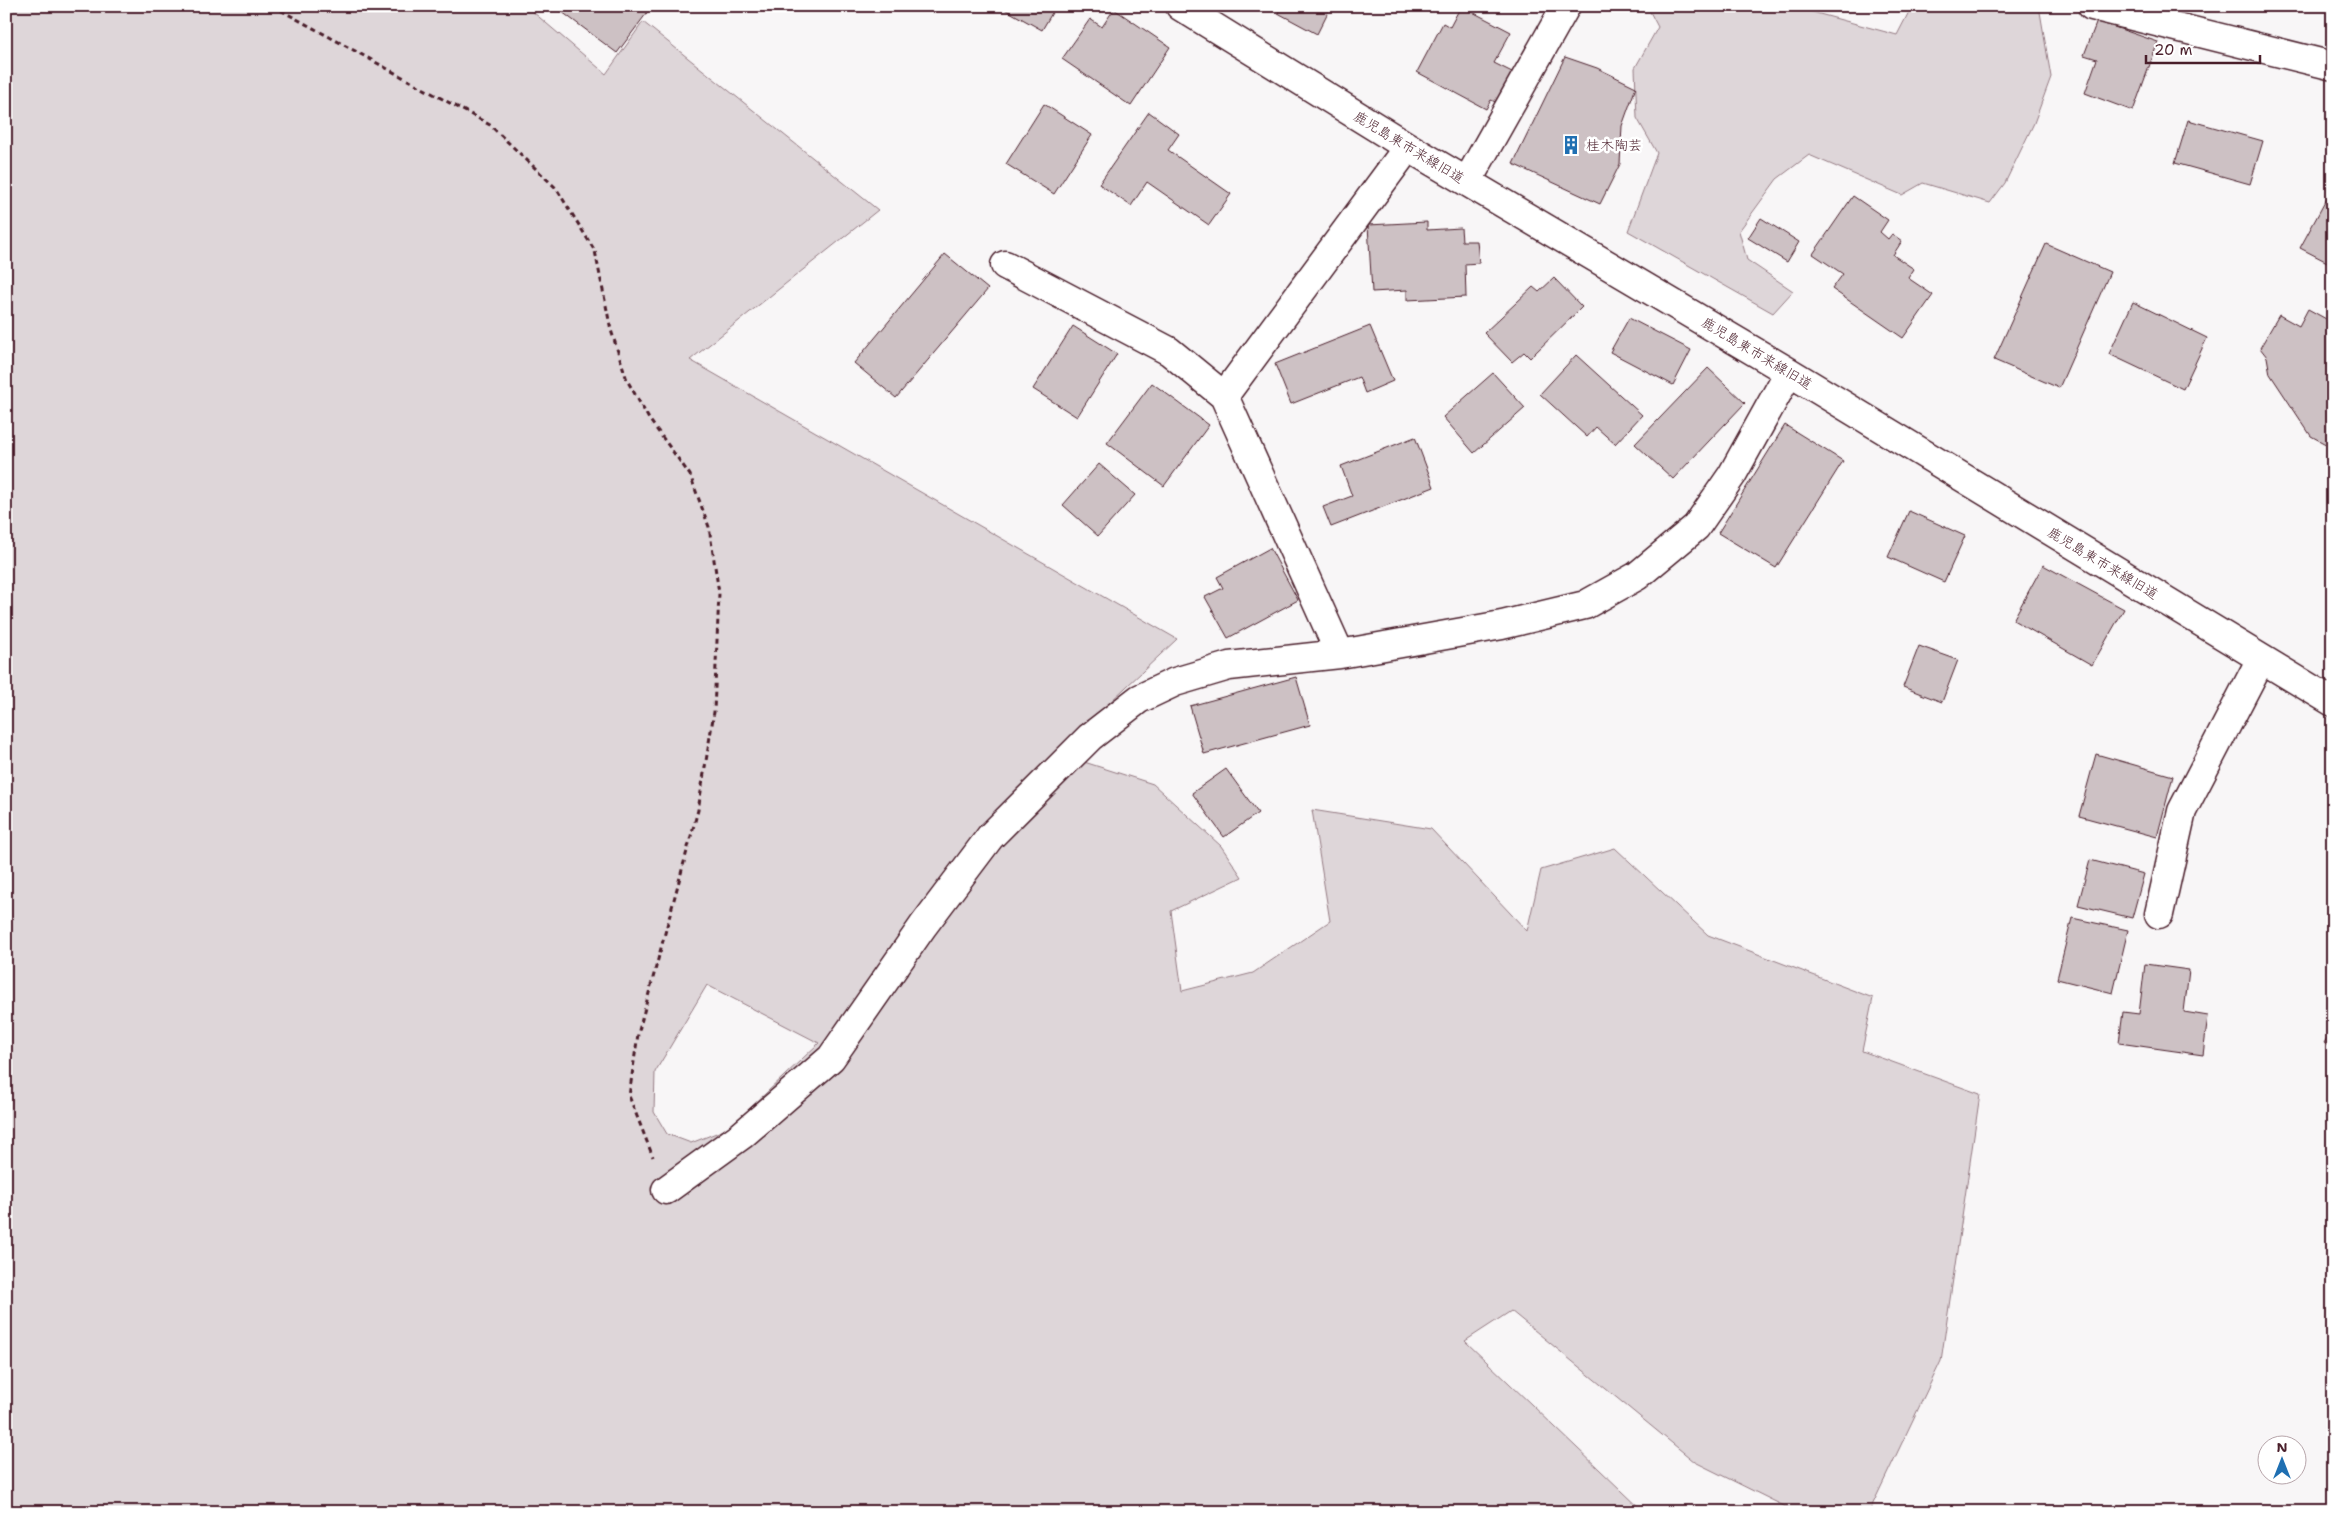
<svg xmlns="http://www.w3.org/2000/svg" width="2339" height="1518" viewBox="0 0 2339 1518" font-family="'Shantell Sans','Klee One',sans-serif">
  <style>
    .green { fill: #ded6d9; stroke: #947a82; fill-rule: evenodd }
    .building { fill: #cdc1c4; stroke: #4a1f2b }
    .lines { fill: none; stroke-linecap: round; stroke-linejoin: round }
    .street-casing { stroke: #4a1f2b; stroke-width: 31 }
    .path { stroke: #4a1f2b; stroke-width: 3; stroke-dasharray: 5 4; stroke-linecap: butt }
    .street { stroke: #fff; stroke-width: 28 }
    .labels { text-anchor: middle; stroke-width: 5; stroke-linejoin: round; paint-order: stroke }
    .poi-label { font-size: 14px; fill: #4a1f2b; stroke: #fff; text-anchor: start }
    .street-label { font-size: 14px; fill: #4a1f2b; stroke: #fff }
  </style>
  <rect width="100%" height="100%" fill="#f8f6f7"/>
  <filter id="ink" filterUnits="userSpaceOnUse"><feTurbulence type="fractalNoise" baseFrequency=".02" numOctaves="2"/><feDisplacementMap in="SourceGraphic" scale="10" xChannelSelector="R" yChannelSelector="G"/><feConvolveMatrix kernelMatrix="1 2 1 2 8 2 1 2 1" color-interpolation-filters="sRGB"/></filter>
  <g filter="url(#ink)">
    <path class="green" d="M6,6H526L606,74L643,22L878,210L690,360L1177,639L1056,753L1153,784L1221,846L1242,877L1171,911L1182,991L1253,973L1330,921L1312,810L1431,829L1527,931L1541,870L1615,848L1708,935L1873,998L1862,1051L1980,1094L1941,1361L1869,1512H1796L1695,1462L1511,1311L1465,1341L1644,1512H6ZM707,985L819,1043L729,1128L691,1143L667,1134L654,1112L655,1072Z
      M1647,6H1790L1897,35L1912,6H2039L2051,77L2034,123L2005,183L1990,203L1923,183L1902,195L1809,155L1777,179L1739,231L1747,260L1793,291L1773,313L1628,231L1657,153L1637,118L1635,68L1658,27Z"/>
    <path class="building" d="M554,6H652L617,53Z
      M999,6H1056L1042,30Z
      M1281,6H1331L1317,34L1278,13Z
      M1461,6L1511,32L1494,63L1520,76L1504,106L1491,100L1486,109L1417,72L1443,23L1450,27Z
      M1114,9L1170,47L1131,106L1062,59L1090,19L1102,27Z
      M2097,21L2158,42L2133,111L2085,93L2097,59L2084,55Z
      M1565,57L1597,68L1636,87L1622,126L1620,164L1600,204L1513,164Z
      M1044,104L1092,135L1054,194L1006,164Z
      M1149,112L1179,134L1168,150L1231,194L1209,225L1147,182L1131,206L1099,184Z
      M2188,120L2263,141L2250,184L2175,163Z
      M2333,187V265L2300,248Z
      M1853,196L1888,220L1880,232L1888,239L1892,234L1902,241L1893,255L1914,269L1908,278L1933,295L1903,338L1832,289L1843,274L1813,254Z
      M1761,218L1799,242L1787,262L1748,238Z
      M1427,222V230L1461,228L1462,241H1477L1479,263L1465,264L1466,297L1407,300V290L1372,292L1368,225Z
      M2046,244L2110,272L2059,388L1994,360Z
      M945,254L988,289L896,398L854,363Z
      M1554,278L1582,307L1530,358L1524,352L1512,362L1484,333L1533,287L1539,292Z
      M2133,302L2207,338L2183,389L2109,354Z
      M2308,309L2328,320L2333,312V448L2311,436L2270,374L2267,357L2260,348L2279,315L2299,326Z
      M1629,318L1691,350L1673,385L1610,352Z
      M1073,326L1117,354L1077,417L1033,389Z
      M1370,326L1393,381L1365,393L1359,377L1291,404L1275,364Z
      M1576,355L1642,415L1615,444L1596,427L1587,437L1540,394Z
      M1708,368L1745,403L1673,479L1635,444Z
      M1493,373L1525,408L1474,453L1443,417Z
      M1152,383L1209,425L1164,486L1107,443Z
      M1785,425L1843,461L1776,568L1718,533Z
      M1415,437L1434,487L1331,527L1323,507L1352,496L1341,466Z
      M1099,464L1135,495L1098,536L1063,505Z
      M1909,511L1965,536L1944,582L1888,557Z
      M1270,548L1298,600L1228,638L1205,597L1223,588L1217,577Z
      M2043,565L2124,609L2092,665L2013,620Z
      M1919,646L1958,660L1942,702L1903,687Z
      M1296,677L1310,725L1204,754L1190,706Z
      M2096,754L2173,776L2157,837L2079,816Z
      M1226,769L1258,813L1224,837L1192,793Z
      M2090,860L2144,874L2132,918L2078,905Z
      M2072,918L2128,930L2113,993L2057,979Z
      M2145,964L2189,970L2184,1012L2208,1016L2203,1055L2119,1043L2123,1012L2139,1014Z
      M2333,1028V1048L2324,1043Z"/>
    <g class="lines">
      <g class="street-casing">
        <path id="street" d="M1180,6L1408,147L1789,372L2333,702
          M2092,6L2333,66
          M1467,182L1566,6
          M1005,265L1169,351L1224,396L1340,654
          M1224,396L1408,147
          M2159,914L2182,811L2261,659
          M666,1190L742,1135L831,1058L923,926L990,837L1090,737L1139,699L1175,682L1229,666L1340,654L1502,625L1585,605L1637,576L1696,527L1732,475L1789,372"/>
      </g>
      <path class="path" d="M273,6L490,125L556,188L595,251L611,330L627,380L649,419L690,475L709,527L719,593L714,712L698,810L638,1034L629,1096L653,1157"/>
      <use href="#street" class="street"/>
    </g>
  </g>
  <defs>
    <g id="building-bare" transform="scale(1.5)"><path d="M-4-6H4V6H1V3H-1V6H-4ZM-2.5-4.3h1.7v1.8h-1.7ZM.8-4.3h1.7v1.8H.8ZM-2.5-1h1.7V.8h-1.7ZM.8-1h1.7V.8H.8Z" fill="#1f6fb2" stroke="#fff" stroke-width="2.5" paint-order="stroke"/></g>
  </defs>
  <g fill-rule="evenodd">
    <use href="#building-bare" x="1571" y="145"/>
  </g>
  <g class="labels">
    <g class="poi-label">
      <text x="1586" y="150">桂木陶芸</text>
    </g>
    <g class="street-label">
      <text transform="translate(1409 147) rotate(31)" y="5">鹿児島東市来線旧道</text>
      <text transform="translate(1757 353) rotate(31)" y="5">鹿児島東市来線旧道</text>
      <text transform="translate(2103 563) rotate(31)" y="5">鹿児島東市来線旧道</text>
    </g>
  </g>
  <rect width="2339" height="1518" fill="none" stroke="#fff" stroke-width="25"/>
  <rect x="12" y="12" width="2314" height="1493" fill="none" stroke="#4a1f2b" stroke-width="2" filter="url(#ink)"/>
  <g transform="translate(2282 1460)"><circle r="24" fill="#ffffff" stroke="#b7a5aa"/>
  <path d="M0-4L9 19L0 12L-9 19Z" fill="#1f6fb2"/>
  <text y="-8" font-size="14" font-weight="bold" text-anchor="middle" fill="#4a1f2b">N</text>
  </g>
  <path d="M2146 55v8h114v-8" fill="none" stroke="#4a1f2b" stroke-width="2.5"/>
  <text x="2154" y="55" font-size="15" fill="#4a1f2b" stroke="#ffffff" stroke-width="4" paint-order="stroke">20 m</text>
</svg>
